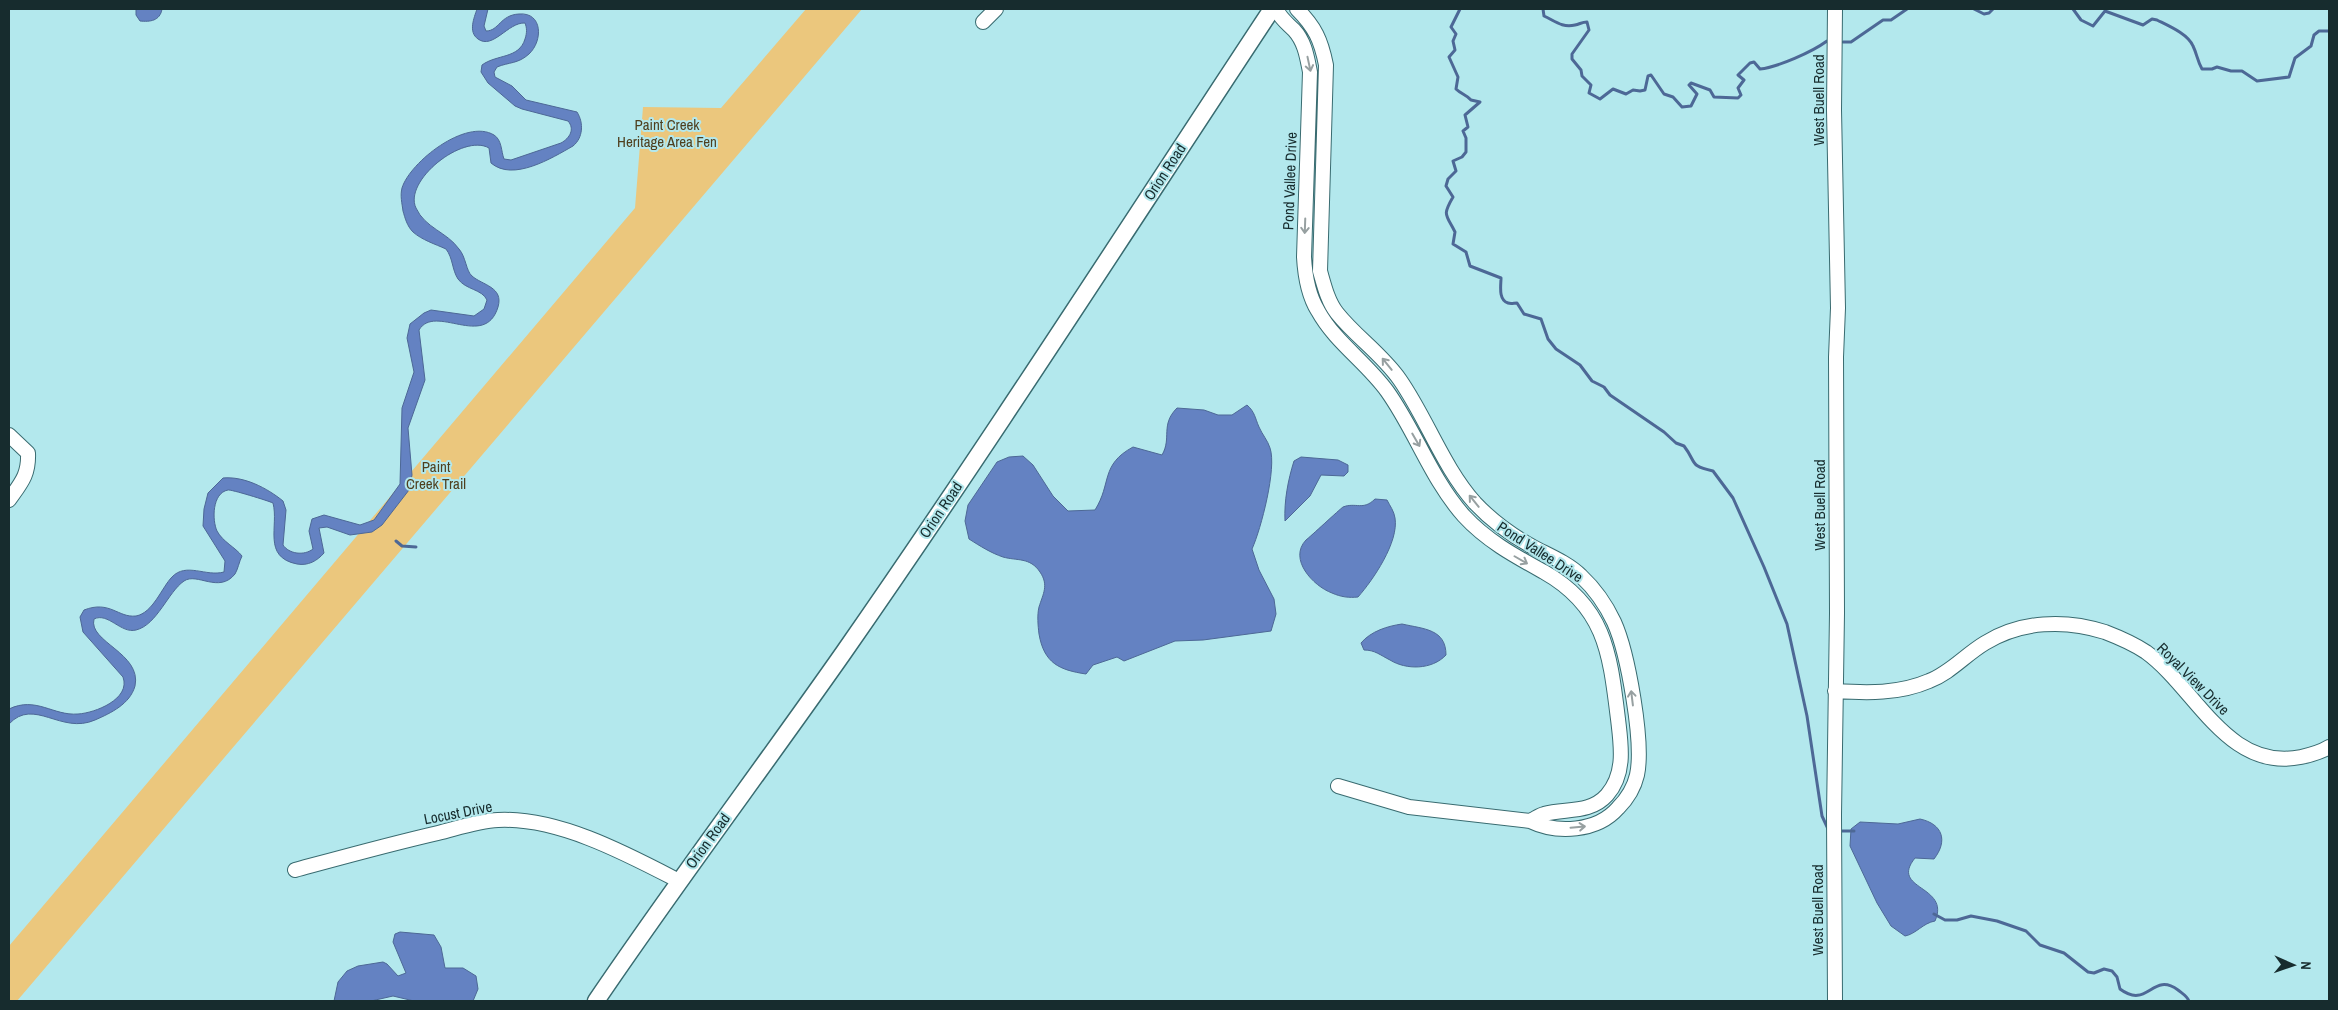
<svg xmlns="http://www.w3.org/2000/svg" width="2338" height="1010" viewBox="0 0 2338 1010" font-family="'Archivo Narrow',sans-serif">
  <style>
    .green { fill: #ebc77d }
    .water { fill: #6482c2; stroke: #4d6896 }
    .lines { fill: none; stroke-linecap: round; stroke-linejoin: round }
    .stream { stroke: #4d6896; stroke-width: 3 }
    .minor-casing { stroke: #396b70; stroke-width: 16 }
    .major-casing { stroke: #396b70; stroke-width: 19 }
    .minor { stroke: #fff; stroke-width: 14 }
    .major { stroke: #fff; stroke-width: 16 }
    .oneway { stroke: #97a0a1 }
    .labels { text-anchor: middle; stroke-width: 4; stroke-linejoin: round; paint-order: stroke }
    .street-label { font-size: 15px; fill: #172c2e; stroke: #b3e8ed }
    .park-label { font-size: 15px; fill: #4f3f1e; stroke: #b3e8ed }
  </style>
  <rect width="100%" height="100%" fill="#b3e8ed"/>
  <path class="green" d="M806,9H862L17,1001H9V946L635,208L643,107L721,108Z"/>
  <path class="water" d="M136,9H162C160,21 150,22 140,21L136,15Z
    M477,9H488L484,26L486,31C499,31 500,15 519,14C543,12 543,41 529,54C518,64 509,62 497,67L494,72L495,77L512,86L526,100L577,112C584,123 583,138 573,146C552,158 513,182 491,163L489,148C463,133 403,181 416,208C425,228 447,232 459,249C466,257 466,271 472,276C482,285 504,287 498,307C485,350 435,303 419,330L425,380L408,428L412,475L409,490L382,525L372,532L350,535L327,527L319,528L324,553C317,561 308,566 297,564C262,557 279,526 273,503C269,501 230,489 228,490C212,493 212,520 217,531C223,542 235,547 242,556C239,562 238,569 235,574C219,594 197,572 184,581C168,592 157,625 136,630C121,634 108,612 94,619C88,642 142,653 135,686C130,704 111,713 95,720C61,735 34,697 9,724V709C36,696 53,716 78,714C95,713 131,699 123,677L83,632L80,617L84,610C110,600 118,618 136,616C153,613 162,587 172,577C186,562 206,577 224,572L225,561L203,526L204,509L208,493L223,478C244,476 267,488 283,501L286,510L283,545C289,554 304,556 313,549L309,531L312,519L324,515L360,525L374,520L400,484L402,408L414,372L407,338L410,324L424,313L431,310L474,316L484,309L487,300C482,289 466,290 458,279C452,270 453,258 446,249C435,244 422,240 413,232C407,226 405,218 403,211C402,203 400,196 402,188C410,162 466,118 494,135C502,140 501,151 504,159L511,160L561,143C570,138 575,129 568,121L522,109L515,106L488,83L481,72L482,65C497,54 519,59 525,39C527,33 527,28 525,23C508,22 493,50 478,39C468,32 474,18 477,9Z
    M1247,405C1255,412 1255,418 1259,427C1262,434 1268,441 1270,448C1277,468 1261,529 1252,549L1259,570L1274,599L1276,614L1271,631L1203,640L1175,641L1124,661L1117,657L1093,665L1086,674C1059,670 1044,663 1039,634C1038,626 1037,615 1039,607C1043,594 1049,585 1040,572C1030,557 1017,561 1003,557C991,553 980,546 969,539L965,521L968,505L997,462L1009,457L1023,456L1033,465L1053,496L1068,511L1095,510C1112,483 1100,465 1133,447L1162,455C1172,438 1160,425 1177,408L1204,410L1218,415H1232Z
    M1301,457L1338,460L1348,465V472L1344,476L1321,475L1310,496L1285,521C1284,501 1288,480 1294,461Z
    M1375,499L1387,500C1390,506 1394,511 1395,518C1399,542 1373,580 1358,597C1349,598 1341,597 1332,593C1313,586 1288,559 1306,540C1310,537 1340,509 1343,507C1356,502 1363,511 1375,499Z
    M1402,624C1424,629 1446,629 1446,655C1432,670 1406,670 1390,660C1380,655 1375,650 1364,650L1361,643C1371,631 1388,626 1402,624Z
    M1920,819C1943,824 1948,841 1934,859L1915,858C1889,890 1951,885 1935,921C1923,923 1916,934 1905,936L1891,926L1877,903L1850,846L1851,829L1860,822L1898,824Z
    M400,932L434,935L441,947L445,968H463L476,976L478,989L473,1001H414L393,996L371,1001H334L338,982L347,971L358,966L383,962L387,964L398,976L406,973L393,942L395,934Z"/>
  <g class="lines">
    <path class="stream" d="M1460,9L1451,27L1456,34L1453,41L1455,50L1449,57L1458,77L1456,89C1461,94 1467,95 1471,100L1480,102L1465,115L1468,127L1463,131L1466,138V152L1462,157L1453,161L1456,171L1448,179L1446,186L1453,197C1442,216 1446,214 1455,232L1453,244L1466,252L1470,266L1501,278C1501,285 1498,300 1508,303C1511,304 1514,303 1517,303L1524,314L1541,319L1548,339L1556,349L1580,365L1592,381L1604,387L1610,395L1664,432L1676,443L1684,446C1697,463 1689,466 1713,471L1733,498L1764,567L1787,624L1807,716L1822,816L1829,831
      M1543,9L1544,16C1555,21 1562,28 1575,25C1580,24 1582,22 1587,22L1589,30L1572,54V59L1581,70L1582,76L1591,85L1589,93L1600,99L1613,89L1626,94L1633,90L1640,91L1645,90L1648,76L1651,75L1664,94L1673,97L1682,107L1691,106L1697,94L1689,85L1691,83L1710,90L1714,97L1738,98L1741,95L1738,88L1744,80L1738,75L1750,63L1754,62L1760,69C1778,67 1812,52 1827,41
      M1974,9L1984,14L1989,13L1993,9
      M2073,9L2081,20L2093,26L2105,11L2143,25L2152,19L2157,20C2169,26 2188,34 2193,46C2197,54 2197,60 2202,69H2212L2217,67L2231,71H2242L2257,81L2289,77L2295,58L2311,46L2314,35L2319,31H2329
      M1843,42H1851L1883,20H1891L1907,9
      M396,541L402,546L416,547
      M1842,831H1854
      M1934,914L1945,920H1957L1971,916L1997,921L2026,931L2040,945L2064,953L2088,972L2094,973L2104,969L2112,971L2117,977L2120,989C2148,1010 2152,971 2178,990C2183,994 2187,996 2189,1001"/>
    <g class="minor-casing">
      <path id="minor" d="M1276,9C1281,19 1287,23 1294,30C1305,42 1307,57 1310,72L1304,257C1305,275 1308,295 1318,311C1335,342 1366,362 1387,391C1415,430 1431,479 1464,516C1487,541 1515,556 1544,572C1606,607 1610,655 1618,719C1621,745 1626,773 1607,795C1590,814 1566,808 1544,814C1539,815 1535,819 1530,821
        M1297,9C1315,27 1321,40 1326,65L1320,271C1324,285 1328,302 1337,313C1356,337 1382,354 1400,380C1427,419 1443,467 1475,503C1492,521 1511,535 1533,547C1548,555 1568,563 1581,576C1595,589 1606,605 1614,622C1628,653 1644,743 1637,775C1634,788 1627,799 1618,808C1597,832 1557,834 1530,821L1409,807L1338,786
        M983,22L996,9
        M9,435L28,453C29,475 21,483 9,500
        M1835,691C1867,693 1899,694 1929,681C1950,673 1965,655 1985,643C2021,621 2065,619 2105,632C2118,637 2134,644 2146,652C2196,688 2227,772 2301,757C2310,755 2321,752 2329,747
        M295,870C343,857 390,844 438,833C458,828 478,821 498,820C558,817 627,854 679,881
        M1835,1001L1834,815L1837,613L1836,357L1838,308L1834,110L1835,9"/>
    </g>
    <g class="major-casing">
      <path id="major" d="M596,1001C676,883 762,769 844,652C991,441 1130,224 1272,9"/>
    </g>
    <use href="#minor" class="minor"/>
    <use href="#major" class="major"/>
  </g>
  <defs><path id="oneway-shaft" d="M-6 0H5M1.5-3L5.5 0L1.5 3" fill="none" stroke-width="1.6" stroke-linecap="round" stroke-linejoin="round" transform="scale(1.25)"/></defs>
  <g class="oneway">
    <use href="#oneway-shaft" transform="translate(1309 64) rotate(78)"/>
    <use href="#oneway-shaft" transform="translate(1305 226) rotate(92)"/>
    <use href="#oneway-shaft" transform="translate(1387 364) rotate(-129)"/>
    <use href="#oneway-shaft" transform="translate(1416 440) rotate(60)"/>
    <use href="#oneway-shaft" transform="translate(1474 501) rotate(-129)"/>
    <use href="#oneway-shaft" transform="translate(1521 560) rotate(30)"/>
    <use href="#oneway-shaft" transform="translate(1632 698) rotate(-97)"/>
    <use href="#oneway-shaft" transform="translate(1578 827) rotate(-5)"/>
  </g>
  <g class="labels">
    <g class="street-label">
      <text transform="translate(1819 100) rotate(-90)" y="5">West Buell Road</text>
      <text transform="translate(1165 172) rotate(-57)" y="5">Orion Road</text>
      <text transform="translate(1290 181) rotate(-88)" y="5">Pond Vallee Drive</text>
      <text transform="translate(1820 505) rotate(-90)" y="5">West Buell Road</text>
      <text transform="translate(941 510) rotate(-56)" y="5">Orion Road</text>
      <text transform="translate(1540 552) rotate(33)" y="5">Pond Vallee Drive</text>
      <text transform="translate(2193 679) rotate(45)" y="5">Royal View Drive</text>
      <text transform="translate(458 813) rotate(-11)" y="5">Locust Drive</text>
      <text transform="translate(708 841) rotate(-54)" y="5">Orion Road</text>
      <text transform="translate(1818 910) rotate(-90)" y="5">West Buell Road</text>
    </g>
    <g class="park-label">
      <text x="667" y="130">Paint Creek<tspan x="667" dy="17">Heritage Area Fen</tspan></text>
      <text x="436" y="472">Paint<tspan x="436" dy="17">Creek Trail</tspan></text>
    </g>
  </g>
  <rect width="2338" height="1010" fill="none" stroke="#172c2e" stroke-width="20"/>
  <g transform="translate(2293 965) rotate(92)" stroke="#b3e8ed" stroke-width="4" paint-order="stroke">
  <path d="M0-4L9 19L0 12L-9 19Z" fill="#172c2e"/>
  <text y="-8" font-size="14" font-weight="bold" text-anchor="middle" fill="#172c2e">N</text>
  </g>
</svg>
